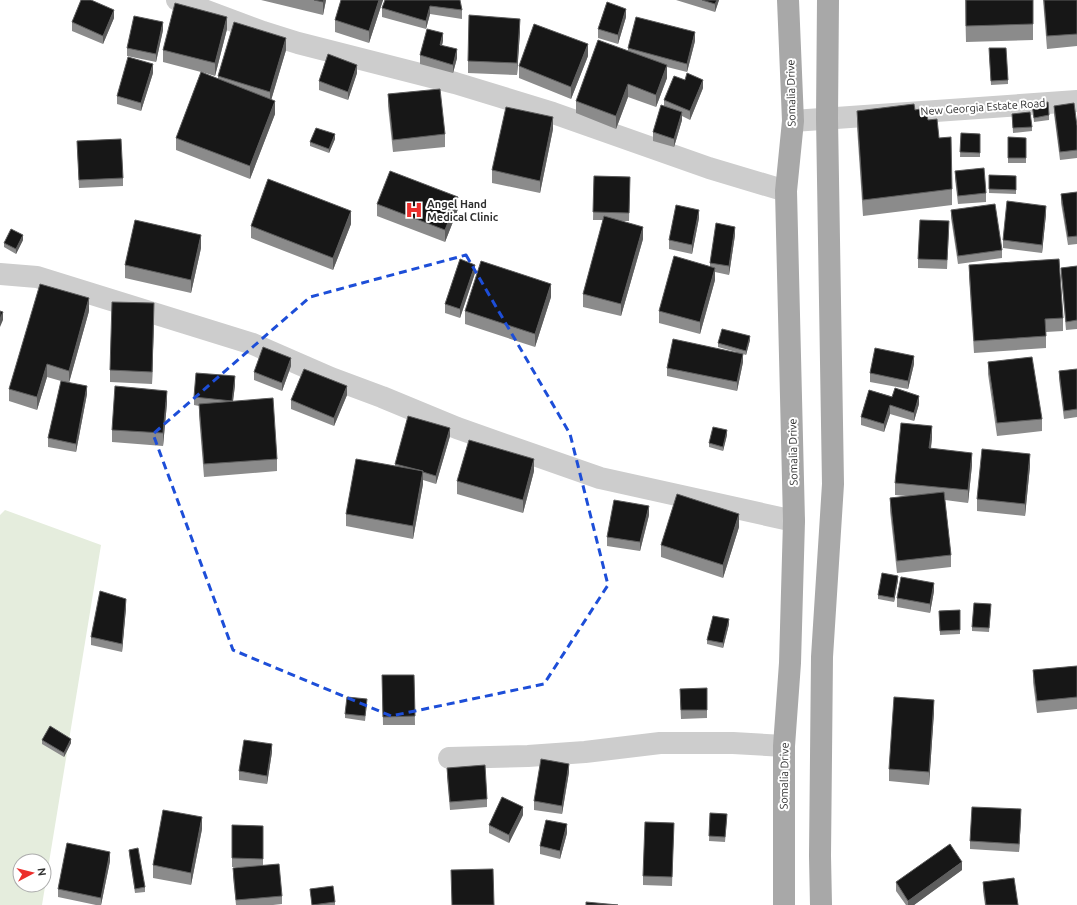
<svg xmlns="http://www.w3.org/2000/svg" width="1077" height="905" viewBox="0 0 1077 905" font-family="Ubuntu,sans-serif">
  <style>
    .green { fill: #e5eddd; fill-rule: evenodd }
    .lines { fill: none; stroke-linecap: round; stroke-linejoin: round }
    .minor { stroke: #cdcdcd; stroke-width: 22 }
    .major { stroke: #a8a8a8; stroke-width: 22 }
    .wall { fill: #8b8b8b }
    .shaded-wall { fill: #5d5d5d }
    .building { fill: #171717; stroke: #5d5d5d }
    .marked { fill: none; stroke: #1d4ed8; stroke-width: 3; stroke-dasharray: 8 5; stroke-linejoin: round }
    .labels { text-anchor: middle; stroke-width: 4; stroke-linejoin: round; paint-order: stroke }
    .street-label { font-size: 11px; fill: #303030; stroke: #fff }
    .poi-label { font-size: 11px; font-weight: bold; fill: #303030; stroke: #fff; text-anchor: start }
  </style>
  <rect width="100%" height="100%" fill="#fff"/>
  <path class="green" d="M5,510L101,545L42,905H0V515ZM20,861H44V885H20Z"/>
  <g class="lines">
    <path class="minor" d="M177,0L263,32L298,43L455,83L553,113L709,168L786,191
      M793,121L1077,101
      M0,274L37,277L253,344L331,378L382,397L457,428L600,478L794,521
      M449,758L528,756L585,752L660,743H733L784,746"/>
    <path class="major" d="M784,905V746L790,663L794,521L786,191L793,121L788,0
      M821,905L820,856L822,657L833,484L827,118L828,0"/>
  </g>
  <path class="wall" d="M261,0H326L323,15Z
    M341,0H383L369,43L335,32V20Z
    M385,0L462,10V19L430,14L426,29L382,17V8Z
    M676,0H719L715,12Z
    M965,0H1033V40L966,42Z
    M1043,0H1077V46L1047,49Z
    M626,17L618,44L598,38V29Z
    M114,18L103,44L72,31V22Z
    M227,29L215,76L202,72L218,79V76L286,50L271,100L275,114L250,179L176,150V138L201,72L163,62V50Z
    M163,30L156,62L127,56V48Z
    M520,31L517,75L468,73V61Z
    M443,41L442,45L457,58L453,73L420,64V55Z
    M695,41L687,72L667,67V78L656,107L628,97L616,129L576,113V101L628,51V48Z
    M989,53L1008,80V84L991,85Z
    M588,56L571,99L519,78V66Z
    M153,73L141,111L117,104V96Z
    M357,73L348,100L319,90V81Z
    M703,88L690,120L682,116V120L674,147L653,141V132L664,106V100Z
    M388,94L445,134V147L393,152L388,106Z
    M1032,104L1049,115V120L1034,122Z
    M1054,106L1077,126V158L1060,160L1054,114Z
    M915,110L928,120L939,138L952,189V205L863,216L857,127V111Z
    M1012,114L1032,127V131L1013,133Z
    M553,129L540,193L492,183V170Z
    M961,133L980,134V157H960Z
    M1008,137L1026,138V163H1008Z
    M335,139L329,153L310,146V142Z
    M77,141L123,178V186L79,188Z
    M955,171L986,193V202L958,204L955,179Z
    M989,175L1016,176V194L989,193Z
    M594,176L630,177L629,221H622L643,239L621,316L583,307V294L603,220H593Z
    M1077,192V244L1068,245L1061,203V194Z
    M377,204L458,209L445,242L377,216Z
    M951,210L1002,250V258L958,264L951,218Z
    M1046,214L1042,253L1003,248V240Z
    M699,218L692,254L669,249V240Z
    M351,224L333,270L251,238V226Z
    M949,230L947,269L918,268V259Z
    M735,235L729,275L715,272V280L700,334L659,323V311L710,267V263Z
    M23,240L16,254L4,247V243Z
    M201,248L191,293L125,278V265Z
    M969,265L1063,318V331L1046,332V348L974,353L969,277Z
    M1077,266V329L1066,330L1061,276V268Z
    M475,273L460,318L445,313V304Z
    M551,297L535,347L465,324V311Z
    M89,311L69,382L87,394L76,452L48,447V438L61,381L47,377L37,410L9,401V389Z
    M154,316L152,384L110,382V370Z
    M750,340L746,355L743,354V362L737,391L667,376V368L736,352L718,347V343Z
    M988,362L1042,419V431L997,436L988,374Z
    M914,364L908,389L870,382V373Z
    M291,366L282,391L254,380V372Z
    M1077,369V417L1064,419L1059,379V371Z
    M235,385L233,401L277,459V471L204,477L199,416V406L194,405V397Z
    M869,390L919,404L914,421L890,414L884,432L861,425V417Z
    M347,395L334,426L291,409V400Z
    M167,403L163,446L112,442V430Z
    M727,435L723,451L709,447V443Z
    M450,436L436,484L423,480V484L413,539L346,526V514L395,466V464Z
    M932,438L931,449L972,465L968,503L945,500L951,555V567L897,573L890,511V498L906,496L895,495V483Z
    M1030,466L1025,516L977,511V499Z
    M534,471L523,513L457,494V481Z
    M649,515L640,551L607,546V537Z
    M739,527L723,578L661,557V545Z
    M898,580L894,602L878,599V595Z
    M934,591L930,613L897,607V598Z
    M126,608L122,652L91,645V637Z
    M991,608L989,632L972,631V627Z
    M960,610V634L940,635L939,611Z
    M729,624L723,648L707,644V640Z
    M1077,666V709L1037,713L1033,682V670Z
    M382,675H414L415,725H383Z
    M707,688V718L681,719L680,698Z
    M367,703L365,721L345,718V714Z
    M934,712L929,785L889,781V769Z
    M42,740L71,743L64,757L42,744Z
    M272,752L267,784L239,780V771Z
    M447,768L487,799V807L450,810L447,777Z
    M569,772L562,814L534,810V801Z
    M710,813L727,818L725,842L709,841Z
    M523,815L509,843L489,833V825Z
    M1021,818L1019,852L970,849V841Z
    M674,823L672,886L643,885V876Z
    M232,825L263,826V866L282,896V904L273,905H236L233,877V868L249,867H232Z
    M202,829L191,885L153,878V865Z
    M567,833L560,859L540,854V846Z
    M129,850L145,887V892L135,893L129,854Z
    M110,861L101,905H96L58,897V889Z
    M962,870L914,905H906L896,891V882Z
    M983,882L1018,905H985L983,891Z
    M310,889L335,902V905H312Z"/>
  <path class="shaded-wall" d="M324,0H326L323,15V2Z
    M379,0H383L369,43V31Z
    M717,0H719L715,12V4Z
    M430,6V14L426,29V21Z
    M626,9V17L618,44V35Z
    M114,10V18L103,44V36Z
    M227,17V29L215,76V63Z
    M520,19V31L517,75V63Z
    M163,22V30L156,62V54Z
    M695,32V41L687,72V64Z
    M443,33V41L440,53V45Z
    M286,38V50L270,104V92Z
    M588,44V56L571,99V87Z
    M457,49V58L453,73V65Z
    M153,64V73L141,111V103Z
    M357,65V73L348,100V92Z
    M667,65V78L656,107V95Z
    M703,80V88L690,120V111Z
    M628,84V97L616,129V116Z
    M275,101V114L250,179V166Z
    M682,112V120L674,147V139Z
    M553,117V129L540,193V181Z
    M335,134V139L329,153V149Z
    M458,197V209L445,242V230Z
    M1046,206V214L1042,253V245Z
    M699,210V218L692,254V245Z
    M351,211V224L333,270V258Z
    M643,227V239L621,316V304Z
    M735,227V235L729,275V266Z
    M23,235V240L16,254V249Z
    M201,235V248L191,293V280Z
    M475,265V273L460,318V309Z
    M715,268V280L700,334V322Z
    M551,284V297L535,347V334Z
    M89,298V311L69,383V371Z
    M154,303V316L152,384V372Z
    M3,312V320L0,327V319Z
    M750,336V340L746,355V351Z
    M743,354V362L737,391V382Z
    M914,356V364L908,389V381Z
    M291,358V366L282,391V383Z
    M47,364V377L37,410V397Z
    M235,376V385L232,409V401Z
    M87,386V394L76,452V444Z
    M347,386V395L334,426V418Z
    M167,391V403L163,446V433Z
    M919,396V404L914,421V413Z
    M890,405V414L884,432V424Z
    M932,426V438L929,461V448Z
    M450,428V436L436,484V476Z
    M727,430V435L723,451V447Z
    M972,453V465L968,503V490Z
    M1030,454V466L1025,516V504Z
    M534,459V471L523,513V500Z
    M423,471V484L413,539V526Z
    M649,506V515L640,551V542Z
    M739,514V527L723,578V565Z
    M898,576V580L894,602V598Z
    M934,583V591L930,613V604Z
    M126,599V608L122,652V644Z
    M729,619V624L723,648V643Z
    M934,700V712L929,785V772Z
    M71,739V743L64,757V753Z
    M272,744V752L267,784V776Z
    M569,764V772L562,814V806Z
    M523,807V815L509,843V835Z
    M1021,809V818L1019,852V844Z
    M202,817V829L191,885V873Z
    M567,824V833L560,859V851Z
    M110,852V861L101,905V898Z
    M962,862V870L914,905H908V901Z"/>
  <path class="building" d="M81,0H91L114,10L103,36L72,22Z
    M314,0H324L323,2Z
    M341,0H379L369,31L335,20Z
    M385,0H460L462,10L430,6L426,21L382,8Z
    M702,0H717L715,4Z
    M966,0H1033V24L966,26Z
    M1044,0H1077V34L1047,36Z
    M607,2L626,9L618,35L598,29Z
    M175,3L227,17L215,63L163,50Z
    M469,15L520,19L517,63L468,61Z
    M134,16L163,22L156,54L127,48Z
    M636,17L695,32L687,64L628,48Z
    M234,22L286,38L270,92L218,76Z
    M534,24L588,44L571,87L519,66Z
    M427,29L443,33L440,45L457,49L453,65L420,55Z
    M598,40L667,65L656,95L628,84L616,116L576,101Z
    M989,48H1006L1008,80L991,81Z
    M328,54L357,65L348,92L319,81Z
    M128,57L153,64L141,103L117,96Z
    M201,72L275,101L250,166L176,138Z
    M687,73L703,80L690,111L664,100L674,76L685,80Z
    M440,89L445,134L393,140L388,94Z
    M1048,102L1049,115L1034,118L1032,104Z
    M1074,103L1077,126V150L1060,152L1054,106Z
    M914,104L915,110L925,108L928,120L937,119L939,138L951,137L952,189L863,200L857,111Z
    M661,105L682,112L674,139L653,132Z
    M506,107L553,117L540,181L492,170Z
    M1030,112L1032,127L1013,128L1012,114Z
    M316,128L335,134L329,149L310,142Z
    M961,133L980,134V153L960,152Z
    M1008,137L1026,138V158H1008Z
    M121,139L123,178L79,180L77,141Z
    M984,168L986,193L958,196L955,171Z
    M390,171L458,197L445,230L377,204Z
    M989,175L1016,176V190L989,189Z
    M594,176L630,177L629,213L593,212Z
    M268,179L351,211L333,258L251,226Z
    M1077,192V236L1068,237L1061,194Z
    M1007,201L1046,206L1042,245L1003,240Z
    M995,204L1002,250L958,256L951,210Z
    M676,205L699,210L692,245L669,240Z
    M604,216L643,227L621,304L583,294Z
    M135,220L201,235L191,280L125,265Z
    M920,220L949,221L947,260L918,259Z
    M716,223L735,227L729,266L710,263Z
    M11,229L23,235L16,249L4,243Z
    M674,256L715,268L700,322L659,311Z
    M460,259L475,265L460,309L445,304Z
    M1059,259L1063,318L1045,319L1046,336L974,341L969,265Z
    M481,261L551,284L535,334L465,311Z
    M1077,266V320L1066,322L1061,268Z
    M40,284L89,298L69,371L47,364L37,397L9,389Z
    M112,302L154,303L152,372L110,370Z
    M0,311L3,312L0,319Z
    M722,329L750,336L746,351L718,343Z
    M673,339L743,354L737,382L667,368Z
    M263,347L291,358L282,383L254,372Z
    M875,348L914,356L908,381L870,373Z
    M1032,357L1042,419L997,423L988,362Z
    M304,369L347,386L334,418L291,400Z
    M1077,369V409L1064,411L1059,371Z
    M196,373L235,376L232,401L194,397Z
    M61,381L87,386L76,444L48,438Z
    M115,386L167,391L163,433L112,430Z
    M895,388L919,396L914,413L890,405L884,424L861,417L869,390L892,397Z
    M273,398L277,459L204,464L199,404Z
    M408,416L450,428L436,476L423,472V471L395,464Z
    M901,423L932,426L929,448L972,453L968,490L895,483Z
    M713,427L727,430L723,447L709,443Z
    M469,440L534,459L523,500L457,481Z
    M982,449L1030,454L1025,504L977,499Z
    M356,459L423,471L413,526L346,514Z
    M944,492L951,555L897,561L890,498Z
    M677,494L739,514L723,565L661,545Z
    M614,500L649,506L640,542L607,537Z
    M882,573L898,576L894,598L878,595Z
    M901,577L934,583L930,604L897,598Z
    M100,591L126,599L122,644L91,637Z
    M974,603L991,604L989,628L972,627Z
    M960,610V630L940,631L939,611Z
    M713,616L729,619L723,643L707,640Z
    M1077,666V697L1037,701L1033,670Z
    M382,675H414L415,716L383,717Z
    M707,688V710H681L680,689Z
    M347,697L367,699L365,716L345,714Z
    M894,697L934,700L929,772L889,769Z
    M50,726L71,739L64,753L42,740Z
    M244,740L272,744L267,776L239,771Z
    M541,759L569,764L562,806L534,801Z
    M485,765L487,799L450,802L447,768Z
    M502,797L523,807L509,835L489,825Z
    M972,807L1021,809L1019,844L970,841Z
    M163,810L202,817L191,873L153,865Z
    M710,813L727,814L725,837L709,836Z
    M546,820L567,824L560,851L540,846Z
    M645,822L674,823L672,877L643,876Z
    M232,825L263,826V859L232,858Z
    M67,843L110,852L101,898L58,889Z
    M950,844L962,862L908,901L896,882Z
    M138,848L145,887L135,889L129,850Z
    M279,864L282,896L236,900L233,868Z
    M493,869L494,905H452L451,870Z
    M1014,878L1018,905H986L983,882Z
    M333,886L335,902L312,905L310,889Z
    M586,902L618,905H586Z"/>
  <path class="marked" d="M466,255L570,434L608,585L544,684L391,716L233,650L153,434L310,297Z"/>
  <defs>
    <g id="hospital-bare" transform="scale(1.38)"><path d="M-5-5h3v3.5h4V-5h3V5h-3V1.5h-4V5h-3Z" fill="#ec2e2c" stroke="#fff" stroke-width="2.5" paint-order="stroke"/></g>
  </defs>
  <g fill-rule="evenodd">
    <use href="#hospital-bare" x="414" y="210"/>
  </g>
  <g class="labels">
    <g class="street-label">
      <text transform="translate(791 93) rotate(-91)" y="4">Somalia Drive</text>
      <text transform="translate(983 107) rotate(-4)" y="4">New Georgia Estate Road</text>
      <text transform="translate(793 452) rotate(-91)" y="4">Somalia Drive</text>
      <text transform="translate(784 776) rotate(-89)" y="4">Somalia Drive</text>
    </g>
    <g class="poi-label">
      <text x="427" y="208">Angel Hand<tspan x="427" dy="13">Medical Clinic</tspan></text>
    </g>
  </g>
  <g transform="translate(32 873) rotate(83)"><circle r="19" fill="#ffffff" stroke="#acacac"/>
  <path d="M0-3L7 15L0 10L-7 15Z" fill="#ec2e2c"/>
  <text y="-6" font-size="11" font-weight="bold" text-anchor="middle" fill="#303030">N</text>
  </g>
</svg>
